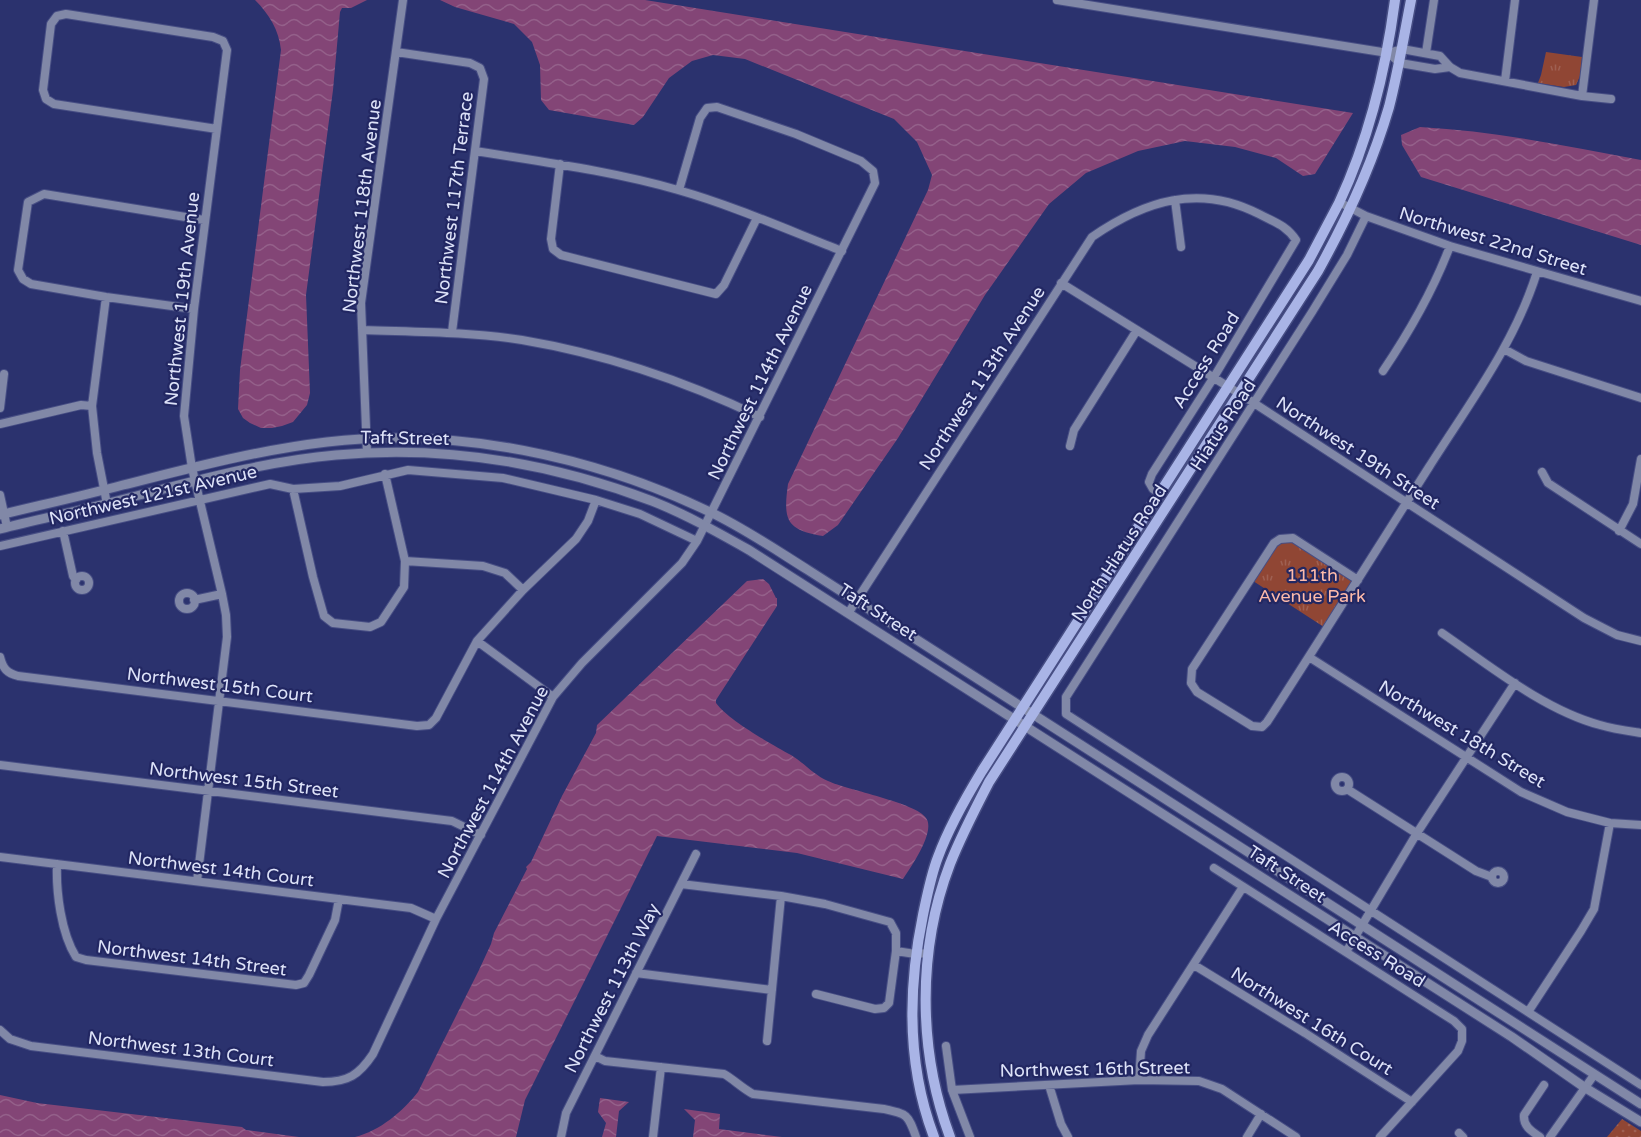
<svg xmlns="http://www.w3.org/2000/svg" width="1641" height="1137" viewBox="0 0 1641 1137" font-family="'Varela Round',sans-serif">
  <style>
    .grass { fill: url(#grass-dots) }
    .park { fill: url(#park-tufts) }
    .water { fill: url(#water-waves) }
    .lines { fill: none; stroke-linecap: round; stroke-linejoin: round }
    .minor-casing { stroke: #474e84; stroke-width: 10 }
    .tertiary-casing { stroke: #474e84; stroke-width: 11 }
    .secondary-casing { stroke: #474e84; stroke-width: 13 }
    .minor { stroke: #8188a7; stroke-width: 8 }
    .tertiary { stroke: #8188a7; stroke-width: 9 }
    .secondary { stroke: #a9b4e6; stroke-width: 10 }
    .labels { text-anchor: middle; stroke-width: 4.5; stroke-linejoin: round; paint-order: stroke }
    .street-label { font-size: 18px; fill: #dde2f8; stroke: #222762 }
    .park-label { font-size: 18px; fill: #febbaa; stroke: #222762 }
  </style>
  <defs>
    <pattern id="grass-dots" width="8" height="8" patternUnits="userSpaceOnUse" patternTransform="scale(1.5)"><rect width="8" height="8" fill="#904634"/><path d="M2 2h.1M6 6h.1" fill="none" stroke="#9f6052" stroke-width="1.8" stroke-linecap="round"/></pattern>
    <pattern id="park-tufts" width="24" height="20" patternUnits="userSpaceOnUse" patternTransform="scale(1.5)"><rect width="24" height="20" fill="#904634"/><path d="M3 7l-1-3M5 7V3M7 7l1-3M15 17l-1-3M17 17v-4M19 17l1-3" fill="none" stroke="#9f6052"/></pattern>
    <pattern id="water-waves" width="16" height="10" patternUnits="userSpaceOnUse" patternTransform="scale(1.5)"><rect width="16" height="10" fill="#834576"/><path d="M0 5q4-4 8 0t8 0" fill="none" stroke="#94608a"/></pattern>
  </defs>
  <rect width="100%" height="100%" fill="#2b326e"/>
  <path class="grass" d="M1622,1119L1641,1131V1137H1607Z"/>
  <path class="park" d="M1546,52L1582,57L1580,76L1576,85L1564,87L1538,83L1541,75Z
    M1293,538L1358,580L1327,629L1250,579L1274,543Z"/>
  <path class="water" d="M255,0H367L351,8H342L340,12L333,90L306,295L310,393L307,405L293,422L282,426L272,428H261L250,423L243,418L238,409L240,370L281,50C279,30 269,14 255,0Z
    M440,0H645L1353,113L1315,174L1303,176L1276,158L1235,147L1185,141L1138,151L1086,173L1049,204L985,295L898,438L838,525L823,536C786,530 783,520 788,484L928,190L932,175L917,142L894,119L745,59L713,55L692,61L669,78L643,117L634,125L549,110L541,100L540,65L532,42L514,24L455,7Z
    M1420,127C1494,131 1568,146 1641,160V245L1421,177L1402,145L1401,135Z
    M763,579L769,584L776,598H777V606L716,700V703C728,720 771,744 791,755C804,763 814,775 828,781C847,790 917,803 926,818C936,831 911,867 903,879L797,853L657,836L525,1100L516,1137H355C380,1131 403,1111 418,1092L479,970L491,944L494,933L527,869L526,867L531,862L562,796L596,733L597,725L747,581Z
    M0,1095L37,1103L242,1127L246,1130L299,1137H0Z
    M600,1098L629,1102L619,1111L616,1137H602L606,1123L598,1112Z
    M684,1109L720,1114L719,1129L782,1137H693L695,1120Z"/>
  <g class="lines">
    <g class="minor-casing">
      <path id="minor" d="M1057,0L1388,53L1402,49L1440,56L1450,67L1460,73L1582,96L1611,99
        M396,52L470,63L480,68L484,79L452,332
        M1388,53L1400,63L1435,69L1450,67
        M1426,53L1434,0
        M1505,81L1515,0
        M1582,96L1594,0
        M475,151C543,162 612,171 678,190C734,206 788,230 842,251
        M560,164L551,239L553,249L561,255L716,294L724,285L757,218
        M1175,200L1181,247
        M1339,202L1366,216L1450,246L1641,301
        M1366,216L1347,255L1312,312L1066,697V714L1641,1085
        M1061,283L1240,394L1584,618L1617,635L1641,641
        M106,297L92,406L97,453L107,504
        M194,309L106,297L31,284L23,279L18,270L28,202L44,194L204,220
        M363,330C416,332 470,332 522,340C605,354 685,381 760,417
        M1504,349L1526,361L1641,398
        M1383,371C1410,331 1433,291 1450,246
        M0,408L4,374
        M0,424L81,405L92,406
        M1070,446L1074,430L1137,330
        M367,453L361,303L403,0
        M1542,472L1548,483L1641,544
        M385,474L405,561
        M293,489L313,577L324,616L333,623L370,627L381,622L404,587L405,561L483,566L505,573L523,590
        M0,495L7,527
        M63,531L73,576L76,580
        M1619,531L1633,504L1641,459
        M0,546L270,484L293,489L340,486L408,470L503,478L596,500L640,514L697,541
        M75 583a7 7 0 1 1 14 0a7 7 0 1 1-14 0Z
        M1358,580L1293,538L1280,539L1274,543L1192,669L1191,683L1197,692L1252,726L1262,727L1267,722C1322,637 1375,552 1429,467C1469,404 1515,343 1537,272
        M179 601a8 8 0 1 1 16 0a8 8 0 1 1-16 0Z
        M194,600L222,594
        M849,612L1092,237C1144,201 1199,183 1259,214C1274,222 1286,225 1296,240L1214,377L1152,474L1149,482L1153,489L1160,494
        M1442,633C1490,666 1544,710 1600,725C1613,729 1628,731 1641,733
        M477,641L553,697
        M0,657C3,669 7,673 18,676L417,726L429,725L436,718L477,641L523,590L576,539L588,521L596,500
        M1309,657L1521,792L1567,812L1610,823L1641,825
        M0,765L452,821L481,835
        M1335 784a7 7 0 1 1 14 0a7 7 0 1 1-14 0Z
        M1347,789L1476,871L1492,877
        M0,857L411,908L436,919
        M57,864C56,892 61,933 76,957L86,960L296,985L304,983L309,975L335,920L339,899
        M1214,868L1454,1021L1462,1029V1041L1458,1051L1380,1137
        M1492 877a6 6 0 1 1 12 0a6 6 0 1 1-12 0Z
        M197,881L227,637L226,615L222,594L192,468L184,416L194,309L227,50L223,41L213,37L66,14L57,16L51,24L43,90L46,99L54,104L217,129
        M681,884L781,896L825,904L890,922L896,933V951L889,1003L884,1008L875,1009L816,994
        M896,951L915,954L929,953
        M1346,952L1417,833L1515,683
        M1194,965L1305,1033L1412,1102
        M636,973L772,990
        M1528,1012L1581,931L1594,909L1610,823
        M0,1030L10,1039L31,1046L323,1082C348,1082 359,1075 373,1054L436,919L553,697L582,663L682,563L697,541L875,183L873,171L861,161L796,134L717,107L707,108L700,118L679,190
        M767,1041L781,896
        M946,1046L952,1090L970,1137
        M595,1056L605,1061L724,1074C733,1079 742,1088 753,1094L884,1109C907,1114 908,1114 916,1137
        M1139,1080L1141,1051L1148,1035L1243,887
        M1049,1085L1061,1124L1068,1137
        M952,1090L1139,1080L1199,1081L1222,1089L1296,1137
        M1459,1133L1463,1137
        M561,1137L566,1113L696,854
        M653,1137L661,1067
        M1247,1137L1261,1114
        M1540,1137C1531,1131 1523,1126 1524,1115L1544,1085
        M1550,1137L1594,1075"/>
    </g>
    <g class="tertiary-casing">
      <path id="tertiary" d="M0,515C41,505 82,496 123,485C191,468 258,450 327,442C457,427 593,456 710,512C744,528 776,550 808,570L1641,1104
        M0,529C44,518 88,509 132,497C199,480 267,461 336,455C443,445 551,463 652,501C685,514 717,532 749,550L1512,1037L1584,1087L1641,1122"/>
    </g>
    <g class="secondary-casing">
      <path id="secondary" d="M934,1137C907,1066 908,988 923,915C927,896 931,875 938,857C949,827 965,799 982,771L1309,260C1319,241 1329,222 1339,203C1368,141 1386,68 1395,0
        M950,1137C918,1051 917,950 950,864C961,836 975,809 989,782L1318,271C1347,219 1372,165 1389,107C1398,72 1404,36 1411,0"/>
    </g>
    <use href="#minor" class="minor"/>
    <use href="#tertiary" class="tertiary"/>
    <use href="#secondary" class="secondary"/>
  </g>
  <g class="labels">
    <g class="street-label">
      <text transform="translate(454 198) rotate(-83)" y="6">Northwest 117th Terrace</text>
      <text transform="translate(362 206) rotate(-83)" y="6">Northwest 118th Avenue</text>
      <text transform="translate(1493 241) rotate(17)" y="6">Northwest 22nd Street</text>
      <text transform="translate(182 299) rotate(-84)" y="6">Northwest 119th Avenue</text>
      <text transform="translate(1206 360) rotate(-58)" y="6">Access Road</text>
      <text transform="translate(982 378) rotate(-57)" y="6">Northwest 113th Avenue</text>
      <text transform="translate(760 382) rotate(-64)" y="6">Northwest 114th Avenue</text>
      <text transform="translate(1223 425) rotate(-57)" y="6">Hiatus Road</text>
      <text transform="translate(405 438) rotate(1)" y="6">Taft Street</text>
      <text transform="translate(1358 453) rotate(33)" y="6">Northwest 19th Street</text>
      <text transform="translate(153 495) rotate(-13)" y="6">Northwest 121st Avenue</text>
      <text transform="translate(1119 553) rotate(-57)" y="6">North Hiatus Road</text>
      <text transform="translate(878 612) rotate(33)" y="6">Taft Street</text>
      <text transform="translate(220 685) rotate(7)" y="6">Northwest 15th Court</text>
      <text transform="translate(1462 734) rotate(31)" y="6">Northwest 18th Street</text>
      <text transform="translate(244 780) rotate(7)" y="6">Northwest 15th Street</text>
      <text transform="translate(493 782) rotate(-62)" y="6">Northwest 114th Avenue</text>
      <text transform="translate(221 869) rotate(7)" y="6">Northwest 14th Court</text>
      <text transform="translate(1287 874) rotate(33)" y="6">Taft Street</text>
      <text transform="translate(1377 954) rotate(32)" y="6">Access Road</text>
      <text transform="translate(192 958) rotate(7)" y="6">Northwest 14th Street</text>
      <text transform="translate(612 988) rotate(-63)" y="6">Northwest 113th Way</text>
      <text transform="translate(1312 1021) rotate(32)" y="6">Northwest 16th Court</text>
      <text transform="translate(181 1049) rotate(7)" y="6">Northwest 13th Court</text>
      <text transform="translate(1095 1069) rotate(-1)" y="6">Northwest 16th Street</text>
    </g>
    <g class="park-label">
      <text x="1312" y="581">111th<tspan x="1312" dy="21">Avenue Park</tspan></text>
    </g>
  </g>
</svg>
